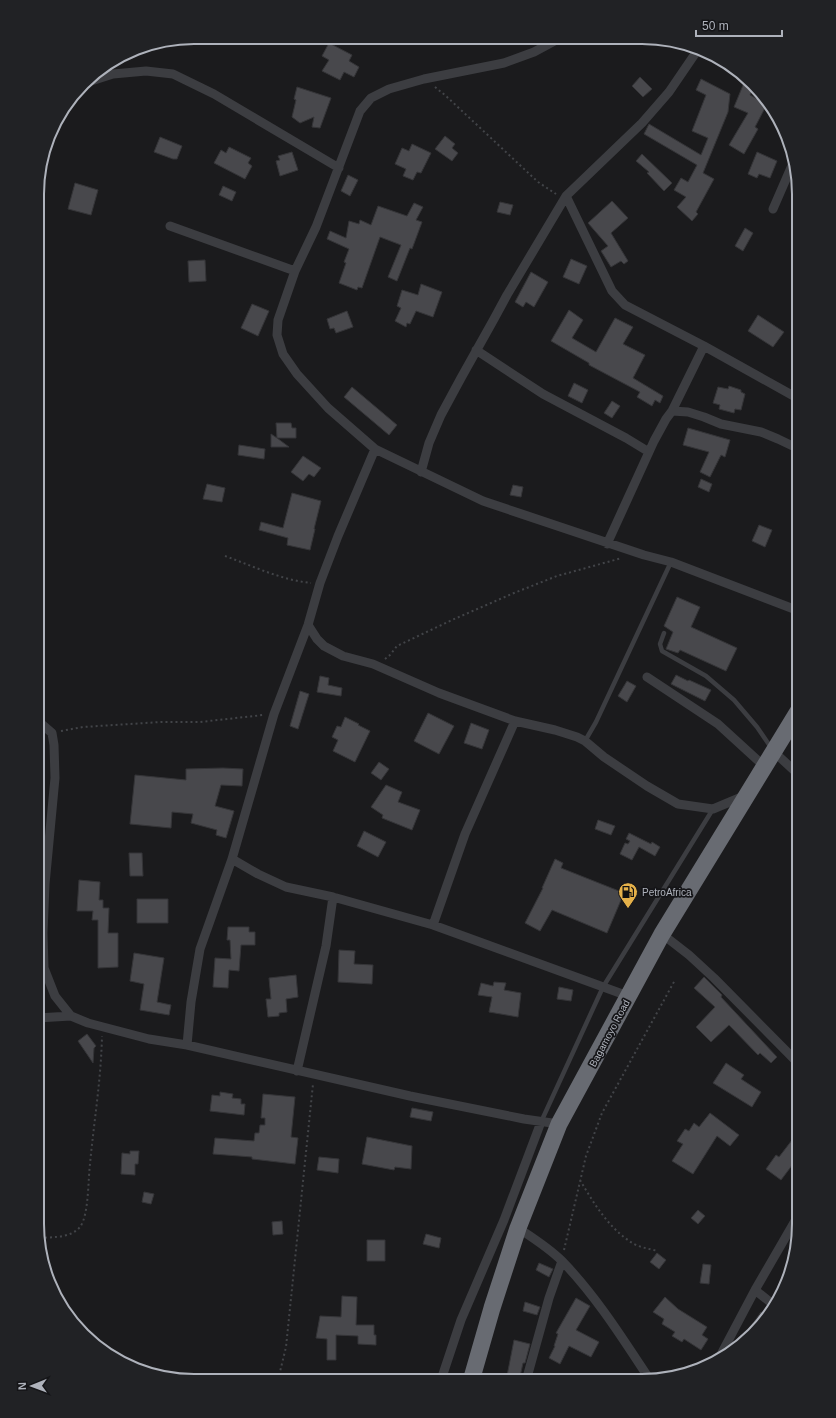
<svg xmlns="http://www.w3.org/2000/svg" width="836" height="1418" viewBox="0 0 836 1418" font-family="Helvetica,sans-serif">
  <style>
    .building { fill: #48484c; stroke: #353538 }
    .lines { fill: none; stroke-linecap: round; stroke-linejoin: round }
    .path { stroke: #424448; stroke-width: 2; stroke-dasharray: 2 3; stroke-linecap: butt }
    .lane { stroke: #3c3d41; stroke-width: 4.5 }
    .street { stroke: #3c3d41; stroke-width: 9 }
    .highway { stroke: #686b72; stroke-width: 17 }
    .labels { text-anchor: middle; stroke-width: 3.5; stroke-linejoin: round; paint-order: stroke }
    .poi-label { font-size: 10px; fill: #aeb2bb; stroke: #151518; text-anchor: start }
    .street-label { font-size: 10px; fill: #aeb2bb; stroke: #151518 }
    .rim { fill: none; stroke: #aeb2bb; stroke-width: 2 }
  </style>
  <rect width="100%" height="100%" fill="#1b1b1d"/>
  <path class="building" d="M329,43L352,55L349,61L359,67L354,77L344,72L340,80L322,71L329,60L322,56Z
    M640,77L652,89L643,97L632,86Z
    M746,78L754,86L750,95L767,104L755,127L758,129L744,154L729,145L748,113L734,107Z
    M701,79L730,94L728,112L703,173L714,179L696,212L698,214L692,221L677,207L686,197L674,190L681,178L688,182L697,165L644,134L649,124L701,155L708,138L692,131L706,95L696,90Z
    M297,87L331,98L320,128L312,127L314,117L300,123L292,117L296,100L294,99Z
    M445,136L455,144L452,148L458,153L452,161L435,149Z
    M160,137L182,146L177,159H173L154,152Z
    M412,144L431,153L421,173L417,172L413,180L403,176L406,169L395,164L402,148L409,151Z
    M229,147L251,158L248,163L252,166L245,179L214,163L221,150L226,153Z
    M292,152L298,170L280,176L276,161L280,160L278,156Z
    M757,152L777,161L770,178L759,174L757,178L748,174Z
    M642,154L672,183L664,191L647,173L649,172L636,161Z
    M348,175L358,180L350,196L341,191Z
    M75,183L98,190L91,215L68,209Z
    M223,186L236,192L232,201L219,195Z
    M612,201L628,218L611,233L628,261L624,264L621,261L611,267L601,251L608,246L588,223Z
    M500,202L513,205L510,215L497,212Z
    M414,203L423,207L416,220L422,222L412,249L410,248L397,281L388,277L401,245L380,237L362,288L358,287L357,290L339,283L346,263L344,262L349,249L327,239L330,231L346,238L349,221L359,224L360,220L371,225L378,206L407,216Z
    M745,228L753,233L743,251L735,246Z
    M571,259L587,266L579,284L563,277Z
    M205,260L206,281L189,282L188,261Z
    M531,272L548,282L534,307L526,302L523,307L515,302Z
    M421,284L442,292L433,317L416,311L410,324L407,323L406,327L395,321L401,308L397,306L402,290L418,295Z
    M252,304L269,311L258,336L241,328Z
    M569,310L583,320L572,338L596,352L615,318L633,327L623,344L645,355L633,378L663,396L660,403L655,400L652,406L637,397L640,392L589,365V363L551,341Z
    M347,311L353,327L336,333L334,328L330,329L327,319Z
    M758,315L784,332L773,347L748,331Z
    M574,383L588,390L582,403L568,396Z
    M729,386L741,390V392L745,394L741,410L735,409L734,413L719,409L720,405L713,403L718,387L728,389Z
    M352,387L397,425L389,435L344,397Z
    M612,401L620,406L612,418L604,413Z
    M276,423H291L292,428H296V438H277L289,447H271V434L277,438Z
    M688,428L730,440L725,457L721,455L710,477L700,472L709,452L683,445Z
    M239,445L265,449L264,459L238,455Z
    M303,456L321,468L314,477L309,474L303,481L291,472Z
    M701,479L712,484L709,492L698,487Z
    M207,484L225,488L222,502L203,499Z
    M513,485L523,487L521,497L510,495Z
    M292,493L321,501L314,529H315L310,550L287,545L288,538L259,530L261,522L283,528Z
    M759,525L772,530L765,547L752,541Z
    M677,597L700,607L691,627L737,648L726,671L680,650L678,653L666,649L673,632L664,626Z
    M676,675L688,681L689,680L711,690L705,701L671,684Z
    M320,676L329,678L328,685L342,688L341,696L317,692Z
    M627,681L636,686L627,702L618,696Z
    M300,691L309,694L298,729L290,726Z
    M428,713L454,726L439,754L414,741Z
    M345,717L359,724L358,725L370,731L355,762L333,751L338,740L332,737L337,726L341,727Z
    M471,723L489,730L482,749L464,743Z
    M379,762L389,769L381,780L371,773Z
    M223,768L243,769L242,786L221,785L215,806L234,811L226,838L216,835L217,830L191,823L193,814L172,812L171,828L130,824L135,775L186,780V769Z
    M386,785L402,792L398,802L420,810L412,830L382,818L383,815L371,807Z
    M598,820L615,826L611,835L595,829Z
    M364,831L386,842L378,857L357,846Z
    M629,833L651,844L652,842L660,847L655,856L639,847L632,860L620,854L625,843L628,844L630,841L626,839Z
    M129,853H142L143,876H130Z
    M555,859L563,863L561,868L624,893L607,933L552,910L540,931L525,923L543,888H542Z
    M79,880L100,882L99,900H103V908H109L108,933H118V967L98,968V920H92L93,911H77Z
    M137,899H168V923H137Z
    M228,927H249V932H255V945H241L239,971L229,970L228,988L213,987L215,958L231,959L230,940H227Z
    M339,950L355,951L354,964L373,965L372,984L338,982Z
    M134,953L164,958L157,1002L171,1005L169,1015L140,1010L144,984L130,981Z
    M296,975L298,997L286,999L287,1012L279,1013V1016L268,1017L266,999H271L269,978Z
    M704,977L722,995L721,997L777,1057L771,1063L760,1053L758,1055L729,1025L711,1042L696,1027L715,1007L694,988Z
    M494,982L506,983L504,990L521,993L518,1017L489,1012L492,997L478,995L481,983L493,986Z
    M559,987L573,990L571,1001L557,999Z
    M87,1034L96,1046L94,1048L93,1063L78,1041Z
    M726,1063L744,1075L741,1079L761,1092L752,1107L713,1083Z
    M220,1092L233,1094L232,1098L241,1099V1104H245L244,1115L210,1111L212,1095L220,1096Z
    M263,1094L295,1097L291,1137L298,1138L295,1164L252,1159V1157L213,1154L215,1138L254,1141L255,1133H259L260,1125H265V1118H261Z
    M412,1108L433,1112L431,1121L410,1117Z
    M710,1113L739,1135L730,1146L717,1136L693,1174L672,1161L683,1144L677,1141L685,1129L689,1131L694,1123L699,1127Z
    M799,1131V1156L781,1180L766,1169L776,1155L779,1157Z
    M367,1137L412,1146L411,1169L395,1167L394,1170L362,1164Z
    M130,1151H139L138,1164H135V1175L121,1174L122,1153L130,1154Z
    M319,1157L339,1159L338,1173L317,1170Z
    M144,1192L154,1194L151,1204L142,1202Z
    M698,1210L705,1216L698,1224L691,1218Z
    M282,1221L283,1234L273,1235L272,1222Z
    M426,1234L441,1238L439,1248L423,1244Z
    M367,1240H385V1261H367Z
    M657,1253L666,1260L659,1269L650,1262Z
    M539,1263L553,1269L549,1277L536,1270Z
    M703,1264L711,1265L709,1284L700,1283Z
    M342,1296L357,1297L356,1325H374V1335H376V1345L358,1344V1336L336,1335V1360H327V1339L316,1338L320,1316L341,1317Z
    M665,1297L678,1309L707,1327L702,1335L708,1339L701,1350L684,1339L682,1342L672,1336L675,1332L662,1324L664,1319L653,1312Z
    M576,1298L590,1306L576,1330L599,1342L591,1357L569,1346L560,1364L549,1358L555,1346H554L558,1334L556,1333Z
    M525,1302L540,1307L537,1315L523,1311Z
    M761,1312L768,1317L749,1338L745,1335Z
    M514,1340L530,1344L525,1363H523L519,1381H506Z"/>
  <g class="lines">
    <path class="path" d="M435,87L446,96L538,182L556,194
      M225,556C253,566 281,580 311,583
      M385,659L390,655L397,646L452,620L514,593L557,576L622,558
      M61,731L83,727L161,722H200L263,715
      M580,1180C594,1204 610,1230 634,1244C642,1248 650,1249 658,1251
      M40,1238C53,1237 71,1238 80,1227C89,1215 88,1179 90,1164C94,1121 101,1080 102,1036
      M564,1250L586,1156L602,1113L675,980
      M278,1380L286,1347L313,1084"/>
    <path class="lane" d="M664,633L660,644L662,651L706,676L734,700L757,727L772,749
      M585,741L596,722L671,562
      M541,1122L603,987L713,809"/>
    <path class="street" d="M560,38L534,52L504,63L424,79L389,89L371,98L360,111L316,227L295,271L278,320L277,335L283,354L297,374L328,408L375,449L483,501L644,555L671,562L799,611
      M85,83L113,74L146,71L173,74L214,94L339,168
      M566,196L612,291L625,305L704,346L799,399
      M773,209L793,163
      M170,226L295,271
      M476,350L543,394L626,438L649,452
      M672,411L704,346
      M421,472L429,443L441,415L461,378L494,319L507,295L566,196L642,123L669,92L699,48
      M607,544L654,441L666,419L672,411L688,412L704,417L721,424L761,432L778,439L799,449
      M308,625L317,639L324,646L343,656L373,664L439,693L515,721L555,730L577,737L585,741L604,757L647,786L678,804L713,809L744,796
      M647,677L718,724L764,766
      M38,721L52,733L54,745L55,778L45,884L43,933L44,968L55,996L71,1016L88,1023L149,1039L187,1045L410,1096L524,1119L559,1124
      M773,751L799,775
      M232,859L258,874L286,887L333,897L433,925L628,996
      M433,925L465,834L515,721
      M662,934L689,955L714,978L799,1064
      M37,1018L71,1016
      M187,1045L191,1002L200,949L232,859L274,714L308,625L320,583L338,536L375,449
      M297,1071L326,946L333,897
      M518,1228C533,1238 549,1248 562,1261C596,1296 623,1339 650,1380
      M755,1290L775,1306
      M718,1360L755,1290L799,1214
      M441,1380L461,1320L504,1220L541,1122
      M526,1381L549,1298L562,1261"/>
    <path class="highway" d="M471,1381L492,1308L518,1228L559,1124L662,934L799,710"/>
  </g>
  <defs>
    <g id="fuel-pin" transform="scale(1)"><path d="M0 17L-7.5 6A9.5 9.5 0 1 1 7.5 6Z" fill="#e5b14a" stroke="#151518"/><path d="M-5.5-6h7V0h2V4h1.3V-2.5L3-4.5l.8-.8L6-3V5H2.5V1h-1V6h-7ZM-4.2-4.7v3.2H.2V-4.7Z" fill="#111"/></g>
  </defs>
  <g fill-rule="evenodd">
    <use href="#fuel-pin" x="628" y="892"/>
  </g>
  <g class="labels">
    <g class="poi-label">
      <text x="642" y="896">PetroAfrica</text>
    </g>
    <g class="street-label">
      <text transform="translate(609 1033) rotate(-62)" y="4">Bagamoyo Road</text>
    </g>
  </g>
  <path d="M0 0H836V1418H0ZM194 44H642A150 150 0 0 1 792 194V1224A150 150 0 0 1 642 1374H194A150 150 0 0 1 44 1224V194A150 150 0 0 1 194 44Z" fill="#212225" fill-rule="evenodd"/>
  <path class="rim" d="M194 44H642A150 150 0 0 1 792 194V1224A150 150 0 0 1 642 1374H194A150 150 0 0 1 44 1224V194A150 150 0 0 1 194 44Z"/>
  <g transform="translate(32 1386) rotate(269)" stroke="#151518" stroke-width="3" paint-order="stroke">
  <path d="M0-3L7 15L0 10L-7 15Z" fill="#aeb2bb"/>
  <text y="-6" font-size="11" font-weight="bold" text-anchor="middle" fill="#aeb2bb">N</text>
  </g>
  <path d="M696 30v6h86v-6" fill="none" stroke="#aeb2bb" stroke-width="2"/>
  <text x="702" y="30" font-size="12" fill="#aeb2bb" stroke="#151518" stroke-width="3" paint-order="stroke">50 m</text>
</svg>
